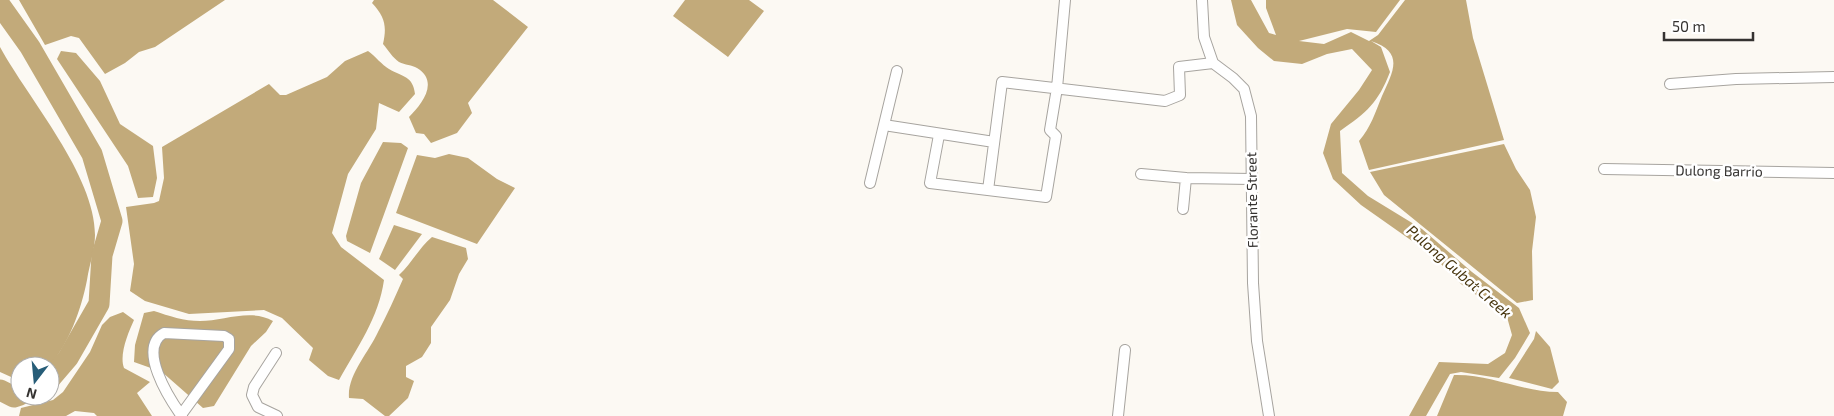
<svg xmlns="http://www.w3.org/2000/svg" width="1834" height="416" viewBox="0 0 1834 416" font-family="'Exo 2',sans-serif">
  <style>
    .water { fill: #c2aa7a }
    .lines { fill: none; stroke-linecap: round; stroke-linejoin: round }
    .river { stroke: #c2aa7a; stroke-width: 21 }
    .street-casing { stroke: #a7a49f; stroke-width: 12 }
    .street { stroke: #fff; stroke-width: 10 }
    .labels { text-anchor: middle; stroke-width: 5; stroke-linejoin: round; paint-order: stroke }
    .street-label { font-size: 14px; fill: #343230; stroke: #fff }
    .water-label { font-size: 15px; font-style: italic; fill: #48360f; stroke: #fff }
  </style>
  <rect width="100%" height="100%" fill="#fcf9f3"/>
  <path class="water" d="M19,0H225L155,47L139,52L125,63L105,74L79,38L71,36L45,45Z
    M374,0H493L528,27L468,103L472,113L457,133L431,143L424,134L416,133L409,117C421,105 440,82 417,68C412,65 405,65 399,62C393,58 388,50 383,44C387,26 385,17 372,3Z
    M685,0H749L764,11L728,57L673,16Z
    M1231,0H1251L1269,33L1276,35L1266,8V0H1400L1376,32L1347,29L1299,41L1324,44L1351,32L1369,41L1378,35L1405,0H1466L1473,38L1504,140L1369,170L1359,141C1371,127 1375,113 1382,96C1393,72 1405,52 1371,41L1381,47L1390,72C1378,103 1367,112 1340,131L1342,173L1368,196L1422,229L1472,272L1519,308L1530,333L1515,358L1499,378L1461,372L1450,374L1426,416H1409L1439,362L1488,364L1505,353L1512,335L1507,317L1461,284L1432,255L1361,205L1333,179L1323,153L1331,124L1359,90L1372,70L1352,49L1327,54L1302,64L1274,61L1258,48L1237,25Z
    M0,47C29,100 95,175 95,235C95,250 89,266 87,280C81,310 69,344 49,366H20V381L0,372Z
    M61,51L76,53L100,81L120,124L153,146L157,178L153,197L138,198L128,166L57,59Z
    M368,51C375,56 382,65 389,69C403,77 413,76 415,94L399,112L379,103L376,129L348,174L332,233L341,247L384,280C379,317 357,348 339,380L328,376L309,360L313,348L282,318L264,310L189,314L145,301L130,291L134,264L126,207L154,203L159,201L164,178L162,147L269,84L280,95H286L327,77L345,61Z
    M383,142L401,143L408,148L370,253L347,241L346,236L361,183Z
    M1504,144L1516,169L1530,190L1536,217L1532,251L1533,300L1517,303L1384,195L1370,172Z
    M449,154L468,158L497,179L515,188L477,244L396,213L417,155L435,158Z
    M394,225L422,234L395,270L379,259Z
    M432,237L466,248L468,259L459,274L450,300L431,327V343L422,357L406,366V377L414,381L408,398L389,416H385L363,399L349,398C347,375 369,352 378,332C387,315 395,297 403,279L399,275C412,263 418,249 432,237Z
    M154,311C169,316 184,321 200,321C223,321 251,308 273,321L266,332L251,346L214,406L203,408L162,372L134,362L135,345L144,313Z
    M123,312L134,320C128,333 119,355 124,368L150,382L137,393L152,416H97L94,413L75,411L66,416H19L21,408L53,400L63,392L90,352L102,325L110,317Z
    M1536,331L1550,347L1559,382L1552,389L1509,378L1534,339Z
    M1454,375C1490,374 1523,392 1558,392L1567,402L1563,416H1437Z"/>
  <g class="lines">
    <path class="river" d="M0,5L30,47L92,154L112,221L102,255L99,304L68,358L50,379
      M0,390L14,397L20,395"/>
    <g class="street-casing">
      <path id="street" d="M1202,0L1204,37L1213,63L1233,78L1244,89L1251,116L1253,283L1257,341L1269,416
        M1670,84L1736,79L1834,77
        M884,125L994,142
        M939,135L930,183L1046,197L1056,136L1050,130L1057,88L1065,0
        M1604,169L1834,173
        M1141,174L1186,178L1252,179
        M870,183L897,71
        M988,190L1002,82L1165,101L1180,95L1179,67L1213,63
        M1183,209L1186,178
        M276,353L254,387L252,395L258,407L277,416
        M181,415L229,349V339L224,336L164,333C137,348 169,398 181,415L182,416
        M1118,416L1125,350"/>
    </g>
    <use href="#street" class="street"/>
  </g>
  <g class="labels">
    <g class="street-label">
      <text transform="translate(1719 171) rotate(1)" y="5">Dulong Barrio</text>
      <text transform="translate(1252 200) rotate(-91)" y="5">Florante Street</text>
    </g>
    <g class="water-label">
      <text transform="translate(1459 272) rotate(41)" y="5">Pulong Gubat Creek</text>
    </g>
  </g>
  <g transform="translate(35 381) rotate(196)"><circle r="24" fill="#ffffff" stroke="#aeadac"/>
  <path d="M0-4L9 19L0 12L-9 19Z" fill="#275d78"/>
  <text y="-8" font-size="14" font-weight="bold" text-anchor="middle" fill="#343230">N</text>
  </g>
  <path d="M1664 32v8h89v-8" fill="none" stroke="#343230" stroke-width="2.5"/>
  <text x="1672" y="32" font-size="15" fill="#343230" stroke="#ffffff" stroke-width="4" paint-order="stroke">50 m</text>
</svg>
